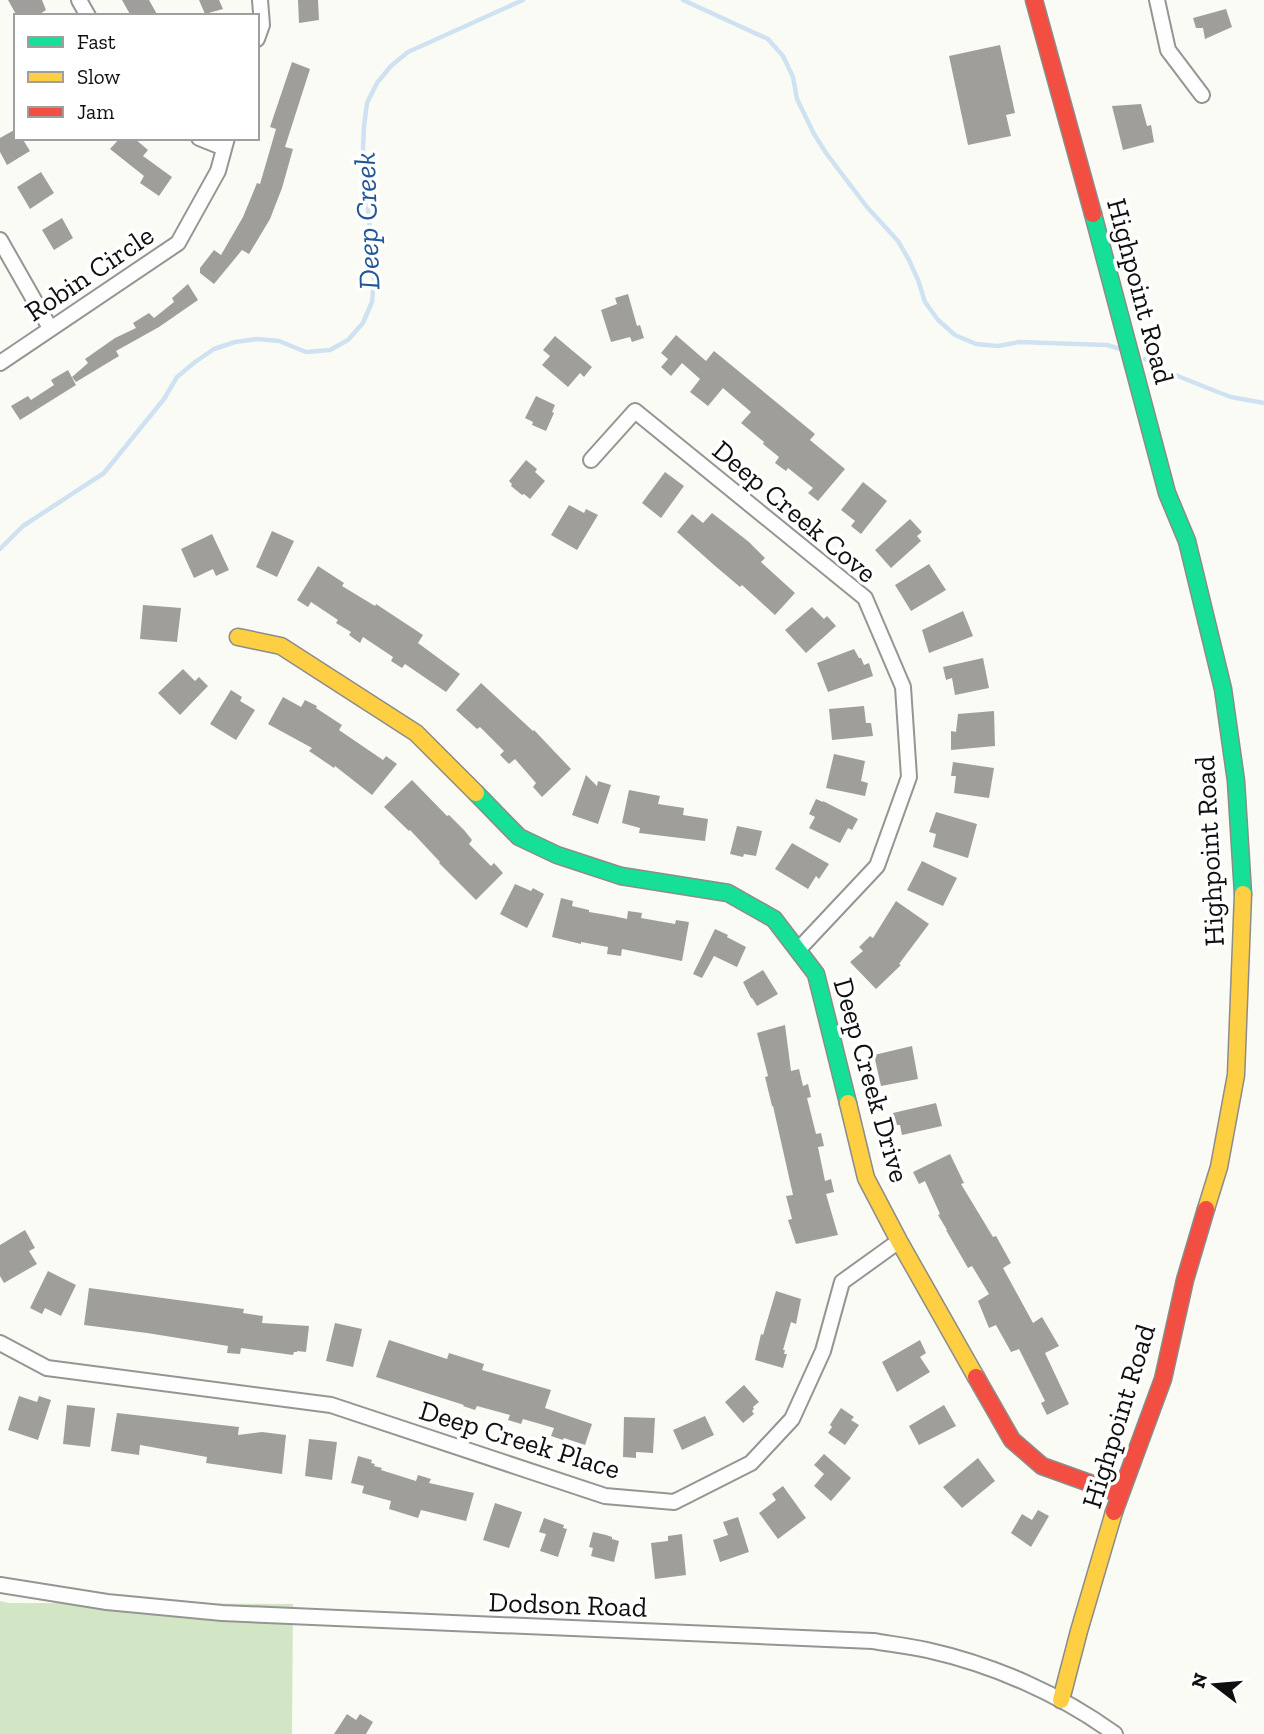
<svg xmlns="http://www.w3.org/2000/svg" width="1264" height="1734" viewBox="0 0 1264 1734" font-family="'Zilla Slab',serif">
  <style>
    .forest { fill: #d2e6c6 }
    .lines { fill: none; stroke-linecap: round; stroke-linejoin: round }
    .stream { stroke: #cfe2f2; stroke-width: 4.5 }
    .building { fill: #9f9e9b }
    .street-casing { stroke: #959593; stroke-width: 18 }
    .fast-casing { stroke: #8c8c8a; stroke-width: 19 }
    .slow-casing { stroke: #8c8c8a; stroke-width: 19 }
    .jam-casing { stroke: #8c8c8a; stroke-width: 19 }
    .street { stroke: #fefefe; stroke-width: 14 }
    .fast { stroke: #16e098; stroke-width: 16 }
    .slow { stroke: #ffcf43; stroke-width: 16 }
    .jam { stroke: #f24e42; stroke-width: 16 }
    .labels { text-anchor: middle; stroke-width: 7; stroke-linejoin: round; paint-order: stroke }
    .street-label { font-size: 28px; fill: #0f0f0f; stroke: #fff }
    .water-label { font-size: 30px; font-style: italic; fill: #235696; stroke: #fff }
  </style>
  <rect width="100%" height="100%" fill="#fbfbf6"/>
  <path class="forest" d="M0,1601L9,1603L293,1604L292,1734H0Z"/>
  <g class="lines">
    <path class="stream" d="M683,0L768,39L783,56L793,77L797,99L814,134L826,153L867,207L898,241L909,260L918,280L925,302L938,320L955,335L976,344L998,346L1019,342L1107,345L1124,350
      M1145,359L1168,372L1210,389L1231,397L1264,403
      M0,549L23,526L104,473L164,399L177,377L195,362L214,349L235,342L257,339L279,341L306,352L330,350L348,340L363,323L372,302L374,280L363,149L364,126L367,103L377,83L391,66L408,52L523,0"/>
  </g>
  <path class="building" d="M8,0H42L46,10L37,16H17Z
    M122,0H149L158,16H131Z
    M199,0H219L223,9L205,14Z
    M298,0H318L319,20L299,23Z
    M1226,9L1232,27L1205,39L1203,28H1196L1193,18Z
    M1000,45L1015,113L1006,115L1011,136L968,145L949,56Z
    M292,62L310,69L285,147L293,149L282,188L270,219L249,254L242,250L214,284L200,273V268L214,250L221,255L243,217L257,183L260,184L276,129L270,127Z
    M1141,104L1147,126L1151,125L1154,142L1123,150L1112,106Z
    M16,129V138H22L30,151L7,165L0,152V138Z
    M120,138H134L148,150L143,156L172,177L159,196L140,183L144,176L110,149Z
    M41,172L54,193L30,209L17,187Z
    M62,218L73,238L54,250L42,230Z
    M188,284L198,300L159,327L116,351L119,356L76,382L72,377L88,363L85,359L115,338L136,328L133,323L149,313L154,318L174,302L172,298Z
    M628,294L637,326L640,325L644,338L632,342L630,337L611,342L601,310L617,304L615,298Z
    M676,335L706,361L714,351L815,434L810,440L845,469L818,501L808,493L813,488L788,468L786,471L775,463L779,457L763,444L764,442L741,423L751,412L723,388L708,406L690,392L700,379L682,363L671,376L661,367L668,359L661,353Z
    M555,336L592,367L584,377L580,373L568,387L542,365L550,356L543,350Z
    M68,370L76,385L20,420L11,406L28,396L31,400L54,385L51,380Z
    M536,396L555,405L552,412L554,413L546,431L532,425L533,422L525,418Z
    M526,460L537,469L535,472L545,481L530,499L524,494L522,495L511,486L512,484L509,481Z
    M665,472L684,486L661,518L642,503Z
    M863,482L887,501L861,534L851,526L855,521L841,510Z
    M569,505L584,513L586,509L598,515L577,550L551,535Z
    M712,513L749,542L765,558L761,562L795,593L775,615L742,585L740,587L714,565L677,532L692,514L703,523Z
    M910,519L922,532L917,536L921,541L891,568L875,550Z
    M272,531L294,541L277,577L256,567Z
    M212,534L229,570L216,576L213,569L194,578L181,549Z
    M929,564L946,590L911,611L895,585Z
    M318,566L344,583L342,586L375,606L376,604L423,635L418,643L460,674L446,692L405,664L402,668L391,661L393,657L363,637L360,643L349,635L351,632L336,623L338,620L311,602L308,607L297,600Z
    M143,605L181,608L177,642L140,639Z
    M812,607L824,619L827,616L836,626L806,653L785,630Z
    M963,611L973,636L929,653L922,630Z
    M854,649L859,658H861L864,665L869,663L873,676L828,692L817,663Z
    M983,658L989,688L955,695L952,678L946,680L943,667Z
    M183,669L195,681L199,677L208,686L180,715L158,693Z
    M481,683L533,731L534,730L571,769L542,797L533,787L536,783L515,759L509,764L500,755L504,751L480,727L477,729L456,710Z
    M231,690L242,697L240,701L255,710L236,740L210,724Z
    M283,697L301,707L305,700L317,706L316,708L342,725L339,730L383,760L386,756L397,764L372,795L335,766L334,768L309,751L312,748L268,724Z
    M864,706L866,723H871L873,736L832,740L829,709Z
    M994,711L995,746L951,750V731L956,732L958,714Z
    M834,754L865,761L861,781L868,783L865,796L826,788Z
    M953,762L994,768L989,798L954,793L956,776H951Z
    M586,775L597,786L598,781L611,785L598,824L572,815Z
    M412,780L447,816L449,815L464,830L472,840L469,844L491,866L494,863L503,873L476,900L439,863L440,862L410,830L409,831L384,807Z
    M629,790L660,796L658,804L684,808L683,815L708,819L705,841L639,833L640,828L622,823Z
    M816,799L823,802V801L858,819L852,830L848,828L840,843L809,828L815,817L809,814Z
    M936,812L977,824L968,858L933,847L936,834L929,832Z
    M737,826L762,831L756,856L744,854L743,857L730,854Z
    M792,843L829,864L819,879L816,876L808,889L775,869Z
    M922,861L957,878L943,906L907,890Z
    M515,884L531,891L533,888L544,894L527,928L500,914Z
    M561,898L573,901L572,906L589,910V912L613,916L627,919L628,911L642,913L641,918L675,924L676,920L689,922L682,961L622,949L621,956L607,954L608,947L581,942V944L552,937Z
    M896,901L929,924L899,964L901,965L876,989L850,962L863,951L859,947L870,936L873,938Z
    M715,929L728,935L727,937L746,947L737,967L714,956L702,978L693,974Z
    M763,970L778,994L757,1006L752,998H751L743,982Z
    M785,1025L791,1071L799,1069L803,1086L808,1084L811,1097L807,1098L816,1134L821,1133L824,1146L818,1147L825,1181L831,1179L834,1192L826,1194L838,1235L796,1244L788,1220L792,1219L786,1196L793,1195L773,1106H772L765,1077L768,1076L757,1033Z
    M912,1046L918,1079L881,1086L874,1055Z
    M936,1103L942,1126L902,1135L900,1125H896L893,1113Z
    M950,1154L964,1183L961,1184L993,1237L996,1236L1011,1263L1003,1268L1033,1323L1042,1317L1059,1346L1045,1353L1069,1404L1047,1415L1041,1403L1045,1401L1019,1349L1011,1352L996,1325L989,1328L978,1301L989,1294L972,1266L968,1268L946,1230H947L938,1215L940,1214L925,1181L919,1184L913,1172Z
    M25,1230L35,1248L29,1251L37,1264L4,1283L0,1276V1245Z
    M48,1271L76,1285L61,1316L45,1308L42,1314L30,1308Z
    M89,1288L244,1309L243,1313L263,1316L262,1323L309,1326L306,1352L297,1351V1352H294L293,1355L241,1348L240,1354L227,1353L228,1346L147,1333L84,1325Z
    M776,1291L801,1299L796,1324L791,1322L783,1350H785L784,1354H787L783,1368L755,1360L761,1334L763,1335Z
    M335,1323L362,1329L353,1367L326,1361Z
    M389,1340L447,1359L449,1353L484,1364L482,1370L551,1390L545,1408L592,1424L585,1445L564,1438L563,1440L551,1436L554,1428L523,1419L521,1424L508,1420L510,1415L477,1406L475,1410L463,1406L464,1405L376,1377Z
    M920,1340L926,1353L920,1357L930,1372L897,1392L882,1362Z
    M744,1385L759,1402L753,1407L754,1409L752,1411L754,1414L743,1423L725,1402Z
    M19,1396L37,1402L39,1396L51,1400L38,1440L8,1430Z
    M67,1405L95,1408L90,1447L63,1444Z
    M944,1405L956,1426L919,1445L909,1426Z
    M841,1408L854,1417L851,1420L859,1425L845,1445L828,1433L832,1427L830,1425L833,1420Z
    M117,1413L239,1427L238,1435L262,1432L286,1435L282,1474L206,1463L207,1457L140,1445L139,1455L111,1451Z
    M705,1416L714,1435L682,1450L673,1430Z
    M624,1417L655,1418L653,1453L636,1452V1458L623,1457Z
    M309,1439L337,1442L332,1480L305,1476Z
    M824,1454L851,1478L831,1501L814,1486L824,1474L814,1465Z
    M358,1456L372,1460L371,1463L375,1464L374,1466L382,1468L381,1470L416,1481L418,1475L431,1479L429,1483L474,1493L466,1521L421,1510L418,1518L389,1509L391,1501L362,1493L364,1486L351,1483Z
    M978,1458L995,1481L962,1508L943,1487Z
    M783,1486L806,1518L778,1539L759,1513L776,1500L772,1494Z
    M495,1503L522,1512L509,1548L483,1540Z
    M1038,1510L1049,1516L1031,1547L1011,1533L1022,1514L1032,1520Z
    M738,1517L749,1552L720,1562L713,1540L728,1535L723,1522Z
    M544,1518L558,1523L564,1525L563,1528L567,1529L558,1557L540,1551L546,1534L539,1532Z
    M593,1532L606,1535L612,1537V1539L619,1541L614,1562L591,1556L593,1548L589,1547Z
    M682,1534L686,1575L655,1579L651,1543L668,1541V1536Z
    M347,1714L356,1720L360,1714L373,1722L366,1734H334Z"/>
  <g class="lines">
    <g class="street-casing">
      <path id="street" d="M79,0L88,16
        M1157,0L1168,50L1202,95
        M257,39L262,25L260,0
        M199,138L224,148
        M0,240L50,328
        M0,363L178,243L218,171L227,138
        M591,460L635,411L865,598L903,687L909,777L877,866L798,950
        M0,1343L47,1368L331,1405L605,1496L674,1502L751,1463L792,1419L823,1351L842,1282L899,1241
        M0,1585L107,1602L222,1613L873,1641C891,1644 909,1646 927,1650C994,1665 1060,1694 1115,1734"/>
    </g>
    <g class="fast-casing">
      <path id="fast" d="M1093,214L1167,493L1187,541L1223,689L1236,781L1243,894
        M476,793L519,837L557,855L621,876L728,893L774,919L816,974L848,1103"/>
    </g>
    <g class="slow-casing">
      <path id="slow" d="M238,637L281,646L416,733L476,793
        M848,1103L866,1178L899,1241L976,1377
        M1206,1209L1219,1167L1236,1075L1243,894
        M1061,1700L1079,1631L1114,1512"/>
    </g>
    <g class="jam-casing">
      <path id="jam" d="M1034,0L1093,214
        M976,1377L1012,1440L1042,1466L1120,1494
        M1114,1512L1163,1379L1185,1280L1206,1209"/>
    </g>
    <use href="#street" class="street"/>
    <use href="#fast" class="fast"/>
    <use href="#slow" class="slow"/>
    <use href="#jam" class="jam"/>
  </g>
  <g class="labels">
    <g class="street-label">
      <text transform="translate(89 273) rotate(-34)" y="10">Robin Circle</text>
      <text transform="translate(1141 291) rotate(75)" y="10">Highpoint Road</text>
      <text transform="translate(795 511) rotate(40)" y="10">Deep Creek Cove</text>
      <text transform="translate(1209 851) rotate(-93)" y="10">Highpoint Road</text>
      <text transform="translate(872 1080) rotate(74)" y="10">Deep Creek Drive</text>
      <text transform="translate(1118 1416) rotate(-73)" y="10">Highpoint Road</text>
      <text transform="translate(520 1439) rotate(17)" y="10">Deep Creek Place</text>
      <text transform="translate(568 1604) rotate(2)" y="10">Dodson Road</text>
    </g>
    <g class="water-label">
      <text transform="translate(367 221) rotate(-92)" y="10">Deep Creek</text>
    </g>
  </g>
  <rect x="14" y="14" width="245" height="126" fill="#ffffff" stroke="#9f9f9f" stroke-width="2"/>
  <rect x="28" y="37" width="35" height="10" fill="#16e098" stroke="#9f9f9f" stroke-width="2"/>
  <text x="77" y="49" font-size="21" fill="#0f0f0f">Fast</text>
  <rect x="28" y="72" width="35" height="10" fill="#ffcf43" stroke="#9f9f9f" stroke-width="2"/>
  <text x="77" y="84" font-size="21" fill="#0f0f0f">Slow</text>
  <rect x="28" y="107" width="35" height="10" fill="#f24e42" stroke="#9f9f9f" stroke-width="2"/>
  <text x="77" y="119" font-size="21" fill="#0f0f0f">Jam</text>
  <g transform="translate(1215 1685) rotate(286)" stroke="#ffffff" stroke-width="5" paint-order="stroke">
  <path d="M0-5L12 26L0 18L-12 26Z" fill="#0f0f0f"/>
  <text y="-10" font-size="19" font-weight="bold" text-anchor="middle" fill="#0f0f0f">N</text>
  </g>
</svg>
